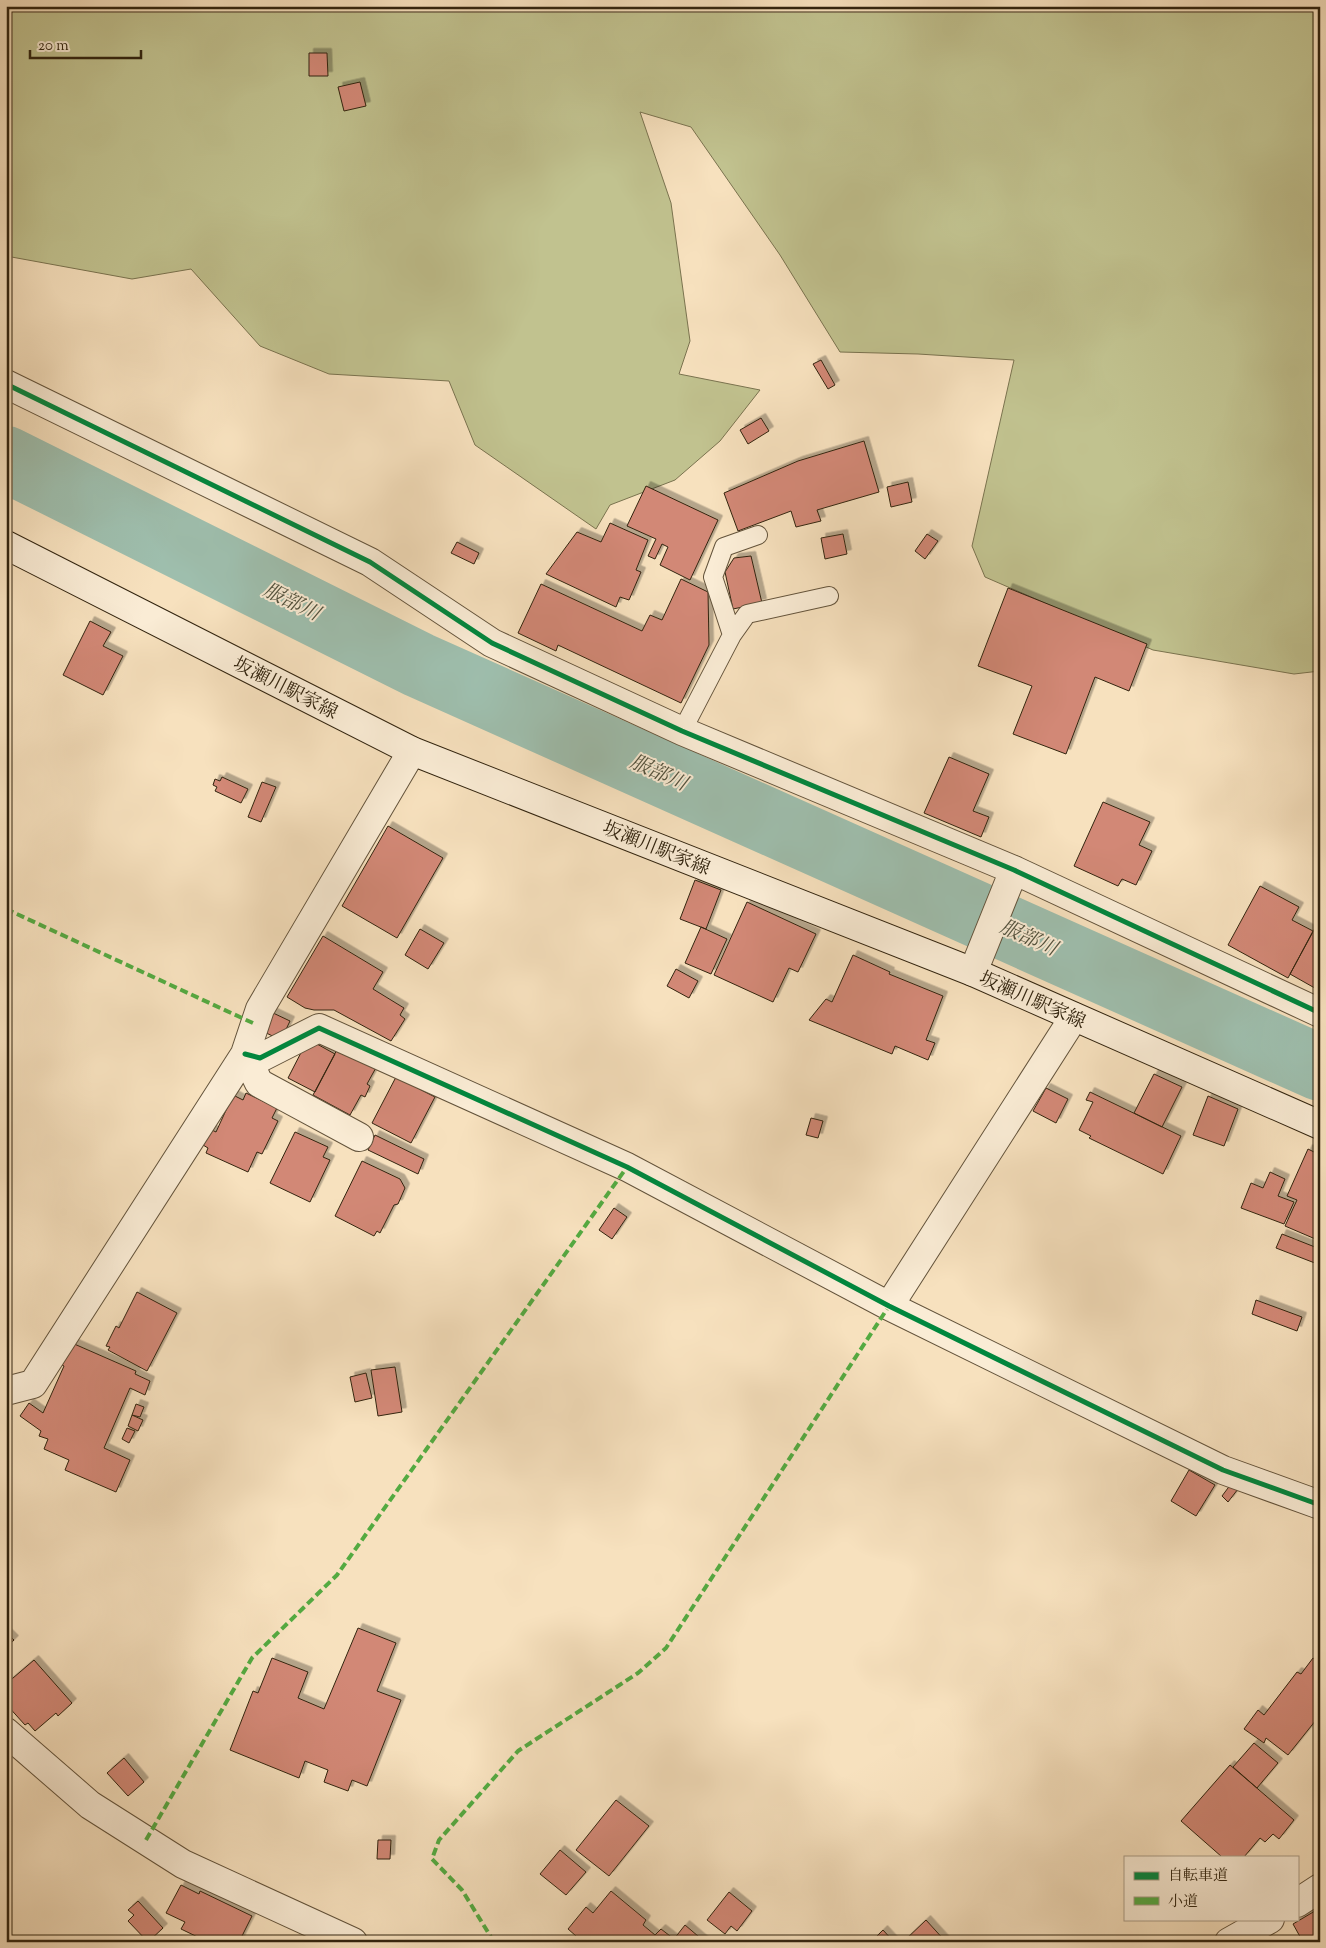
<svg xmlns="http://www.w3.org/2000/svg" width="1326" height="1948" viewBox="0 0 1326 1948" font-family="'Sorts Mill Goudy','Noto Serif JP',serif">
  <style>
    .green { fill: #c1c28f; stroke: #7a734f }
    .lines { fill: none; stroke-linecap: round; stroke-linejoin: round }
    .river { stroke: #9ebead; stroke-width: 66 }
    .building { fill: #d28876; stroke: #32240f; filter: url(#shadow) }
    .lane-casing { stroke: #63533b; stroke-width: 20 }
    .street-casing { stroke: #63533b; stroke-width: 30 }
    .secondary-casing { stroke: #32240f; stroke-width: 30 }
    .lane { stroke: #faecd5; stroke-width: 18 }
    .street { stroke: #faecd5; stroke-width: 28 }
    .secondary { stroke: #faecd5; stroke-width: 28 }
    .quiet { stroke: #54aa41; stroke-width: 4; stroke-dasharray: 8 4; stroke-linecap: butt }
    .cycleway-casing { stroke: #faecd5; stroke-width: 8 }
    .cycleway { stroke: #00873e; stroke-width: 5 }
    .labels { text-anchor: middle; stroke-width: 4; stroke-linejoin: round; paint-order: stroke }
    .street-label { font-size: 19px; fill: #32240f; stroke: #faecd5 }
    .water-label { font-size: 20px; font-style: italic; fill: #52523e; stroke: #faecd5 }
  </style>
  <defs>
    <filter id="shadow"><feDropShadow dx="4.5" dy="-4.5" stdDeviation="0" flood-color="#0004"/></filter>
  </defs>
  <rect width="100%" height="100%" fill="#f7e1be"/>
  <filter id="stains"><feTurbulence type="fractalNoise" baseFrequency=".004" numOctaves="4"/><feColorMatrix values="0 0 0 0 .2 0 0 0 0 .09 0 0 0 0 .02 0 0 0 .5 -.17"/></filter>
  <radialGradient id="worn" r=".72"><stop offset=".6" stop-color="#630" stop-opacity="0"/><stop offset="1" stop-color="#630" stop-opacity=".3"/></radialGradient>
  <path class="green" d="M6,6H1320V671L1294,674L1153,650L985,577L972,546L1014,360L918,354L840,352L780,255L691,127L640,112L671,203L690,341L679,374L760,390L720,441L675,480L610,505L596,529L475,445L449,381L329,374L260,346L191,269L132,279L6,256Z"/>
  <g class="lines">
    <path class="river" d="M6,459L419,665L1320,1068"/>
  </g>
  <path class="building" d="M309,53H327L328,76H309Z
    M360,82L366,106L344,111L338,87Z
    M821,360L835,385L828,389L813,364Z
    M761,418L769,431L748,444L740,430Z
    M864,441L879,492L817,510L821,521L796,527L791,511L738,531L724,493L798,461Z
    M908,482L912,502L891,507L887,487Z
    M646,486L718,520L690,580L660,565L668,547L662,544L655,559L648,556L656,539L627,526Z
    M610,523L648,540L636,570L641,572L629,600L620,597L616,607L546,574L577,532L601,542Z
    M843,534L847,554L825,559L821,538Z
    M927,534L938,541L925,559L915,551Z
    M457,542L479,553L474,564L451,553Z
    M751,556L762,603L733,609L725,572L734,558Z
    M681,579L708,592L709,645L681,703L558,645L556,651L518,633L541,584L642,631L650,615L662,620Z
    M1008,588L1147,644L1129,691L1095,677L1066,754L1013,734L1032,686L978,666Z
    M90,621L111,632L103,646L123,656L103,695L63,675Z
    M949,757L989,774L973,811L989,817L981,837L924,813Z
    M222,777L248,789L241,803L215,791L217,787L213,785L215,779L220,781Z
    M262,782L276,787L261,822L248,817Z
    M1103,802L1150,822L1139,845L1152,851L1136,885L1122,879L1118,886L1074,866Z
    M388,826L443,858L397,938L342,906Z
    M695,880L721,890L706,929L680,919Z
    M1260,886L1299,907L1292,920L1313,931L1288,978L1228,945Z
    M747,902L816,934L798,972L789,968L773,1002L714,975Z
    M1320,919V991L1290,974Z
    M701,927L727,939L711,974L685,963Z
    M420,929L444,943L428,969L405,955Z
    M323,936L383,972L373,989L404,1008L400,1015L405,1019L391,1041L334,1010H314L305,1008L287,997Z
    M853,955L890,972L889,974L943,996L926,1040L935,1043L928,1060L895,1046L892,1054L809,1020L826,999L832,1002Z
    M676,969L698,981L689,998L667,986Z
    M271,1012L290,1021L281,1040L262,1031Z
    M308,1039L335,1054L315,1092L288,1078Z
    M340,1044L378,1064L367,1084L370,1086L365,1097L361,1095L350,1115L313,1095Z
    M1154,1074L1182,1087L1162,1127L1134,1113Z
    M396,1077L435,1097L411,1143L372,1123Z
    M1046,1088L1068,1099L1056,1123L1033,1111Z
    M1090,1092L1181,1136L1163,1174L1089,1138L1091,1136L1079,1130L1093,1102L1086,1100Z
    M246,1093L277,1108L272,1118L278,1121L262,1154L257,1152L248,1172L206,1153L208,1148L203,1145L210,1129L216,1132L233,1095L243,1100Z
    M1208,1096L1238,1109L1224,1146L1193,1135Z
    M811,1118L823,1121L818,1138L806,1135Z
    M295,1132L328,1147L323,1157L330,1160L310,1202L270,1183Z
    M375,1135L424,1159L418,1174L368,1150Z
    M1308,1149L1320,1155V1241L1285,1226L1297,1200L1287,1196Z
    M362,1161L400,1179L405,1188L398,1204L394,1205L380,1233L377,1231L374,1236L335,1216Z
    M1270,1172L1285,1179L1278,1196L1294,1202L1284,1224L1241,1208L1251,1183L1263,1188Z
    M614,1208L627,1217L612,1239L599,1230Z
    M1282,1234L1320,1249V1265L1276,1248Z
    M137,1292L177,1313L147,1371L108,1350L110,1347L106,1346L116,1326L119,1328Z
    M1256,1300L1302,1317L1297,1331L1252,1314Z
    M72,1343L136,1371L135,1374L150,1381L145,1395L130,1388L104,1448L130,1460L116,1492L65,1470L69,1460L44,1449L48,1439L39,1436L41,1431L20,1416L29,1403L43,1413L64,1366L62,1365Z
    M395,1367L402,1412L378,1416L371,1370Z
    M366,1373L372,1398L355,1402L350,1377Z
    M136,1404L144,1407L140,1417L132,1415Z
    M132,1415L143,1420L138,1431L128,1426Z
    M127,1428L135,1431L129,1443L122,1439Z
    M1189,1470L1215,1485L1196,1516L1171,1501Z
    M1231,1484L1238,1489L1228,1502L1222,1496Z
    M358,1628L396,1643L377,1691L401,1700L367,1786L352,1780L348,1791L324,1782L328,1770L305,1761L299,1778L230,1750L253,1691L258,1693L272,1658L308,1672L298,1698L324,1709Z
    M6,1632L14,1640L6,1648Z
    M1313,1658L1320,1663V1715L1288,1755L1266,1738L1264,1743L1244,1729L1258,1710L1264,1715L1297,1672L1301,1674Z
    M34,1660L72,1703L58,1716L56,1713L35,1731L28,1723L25,1725L6,1704V1684Z
    M1254,1743L1278,1763L1257,1788L1233,1767Z
    M124,1758L144,1782L128,1796L107,1773Z
    M1230,1765L1294,1820L1279,1839L1273,1834L1265,1842L1260,1838L1244,1857H1222L1181,1821Z
    M616,1800L649,1826L609,1876L576,1850Z
    M378,1840H391L390,1859H377Z
    M560,1850L586,1872L566,1895L540,1874Z
    M181,1885L199,1894L200,1891L252,1916L239,1942H208L181,1929L185,1922L166,1913Z
    M611,1891L646,1920L643,1925L655,1935L661,1929L674,1939L685,1925L705,1942H571L576,1936L568,1929L586,1907L593,1913Z
    M729,1892L752,1911L737,1931L731,1926L725,1934L707,1920Z
    M138,1901L163,1928L148,1942L128,1921L134,1915L128,1910Z
    M1320,1908V1942H1303L1293,1924Z
    M926,1920L946,1942H903Z
    M883,1930L894,1942H871Z"/>
  <g class="lines">
    <g class="lane-casing">
      <path id="lane" d="M732,635L713,577L724,547L758,535
        M682,731L732,635L747,614L829,596"/>
    </g>
    <g class="street-casing">
      <path id="street" d="M6,384L370,562L492,643L682,731L1014,870L1320,1013
        M973,972L1014,870
        M245,1054L260,1058L319,1028L627,1167L889,1306L1223,1470L1320,1505
        M245,1054L259,1083L359,1137
        M889,1306L1074,1017
        M6,1391L33,1384L245,1054L260,1009L412,751
        M6,1732L90,1805L183,1864L353,1942
        M1297,1903L1320,1888
        M1229,1942L1270,1919"/>
    </g>
    <g class="secondary-casing">
      <path id="secondary" d="M6,545L412,751L973,972L1320,1125"/>
    </g>
    <use href="#lane" class="lane"/>
    <use href="#street" class="street"/>
    <use href="#secondary" class="secondary"/>
    <path class="quiet" d="M6,909L255,1024
      M146,1840L252,1658L337,1575L627,1167
      M494,1942L462,1890L432,1859L439,1840L518,1751L638,1673L666,1648L889,1306"/>
    <g class="cycleway-casing">
      <path id="cycleway" d="M6,384L370,562L492,643L682,731L1014,870L1320,1013
        M245,1054L260,1058L319,1028L627,1167L889,1306L1223,1470L1320,1505"/>
    </g>
    <use href="#cycleway" class="cycleway"/>
  </g>
  <g class="labels">
    <g class="street-label">
      <text transform="translate(286 687) rotate(27)" y="7">坂瀬川駅家線</text>
      <text transform="translate(657 847) rotate(22)" y="7">坂瀬川駅家線</text>
      <text transform="translate(1033 999) rotate(24)" y="7">坂瀬川駅家線</text>
    </g>
    <g class="water-label">
      <text transform="translate(292 601) rotate(26)" y="7">服部川</text>
      <text transform="translate(659 772) rotate(24)" y="7">服部川</text>
      <text transform="translate(1029 937) rotate(24)" y="7">服部川</text>
    </g>
  </g>
  <rect width="1326" height="1948" fill="none" stroke="#f7e1be" stroke-width="25"/>
  <rect x="8" y="8" width="1311" height="1933" fill="none" stroke="#32240f" stroke-width="2.5"/>
  <rect x="12" y="12" width="1301" height="1923" fill="none" stroke="#32240f"/>
  <rect x="1124" y="1856" width="175" height="65" fill="#faecd5" stroke="#aa9c86"/>
  <rect x="1134" y="1872" width="25" height="8" fill="#00873e" stroke="#aa9c86"/>
  <text x="1168" y="1880" font-size="15" fill="#32240f">自転車道</text>
  <rect x="1134" y="1897" width="25" height="8" fill="#54aa41" stroke="#aa9c86"/>
  <text x="1168" y="1906" font-size="15" fill="#32240f">小道</text>
  <path d="M30 50v8h111v-8" fill="none" stroke="#32240f" stroke-width="2.5"/>
  <text x="38" y="50" font-size="15" fill="#32240f" stroke="#faecd5" stroke-width="4" paint-order="stroke">20 m</text>
  <rect width="100%" height="100%" filter="url(#stains)"/>
  <rect width="100%" height="100%" fill="url(#worn)"/>
</svg>
